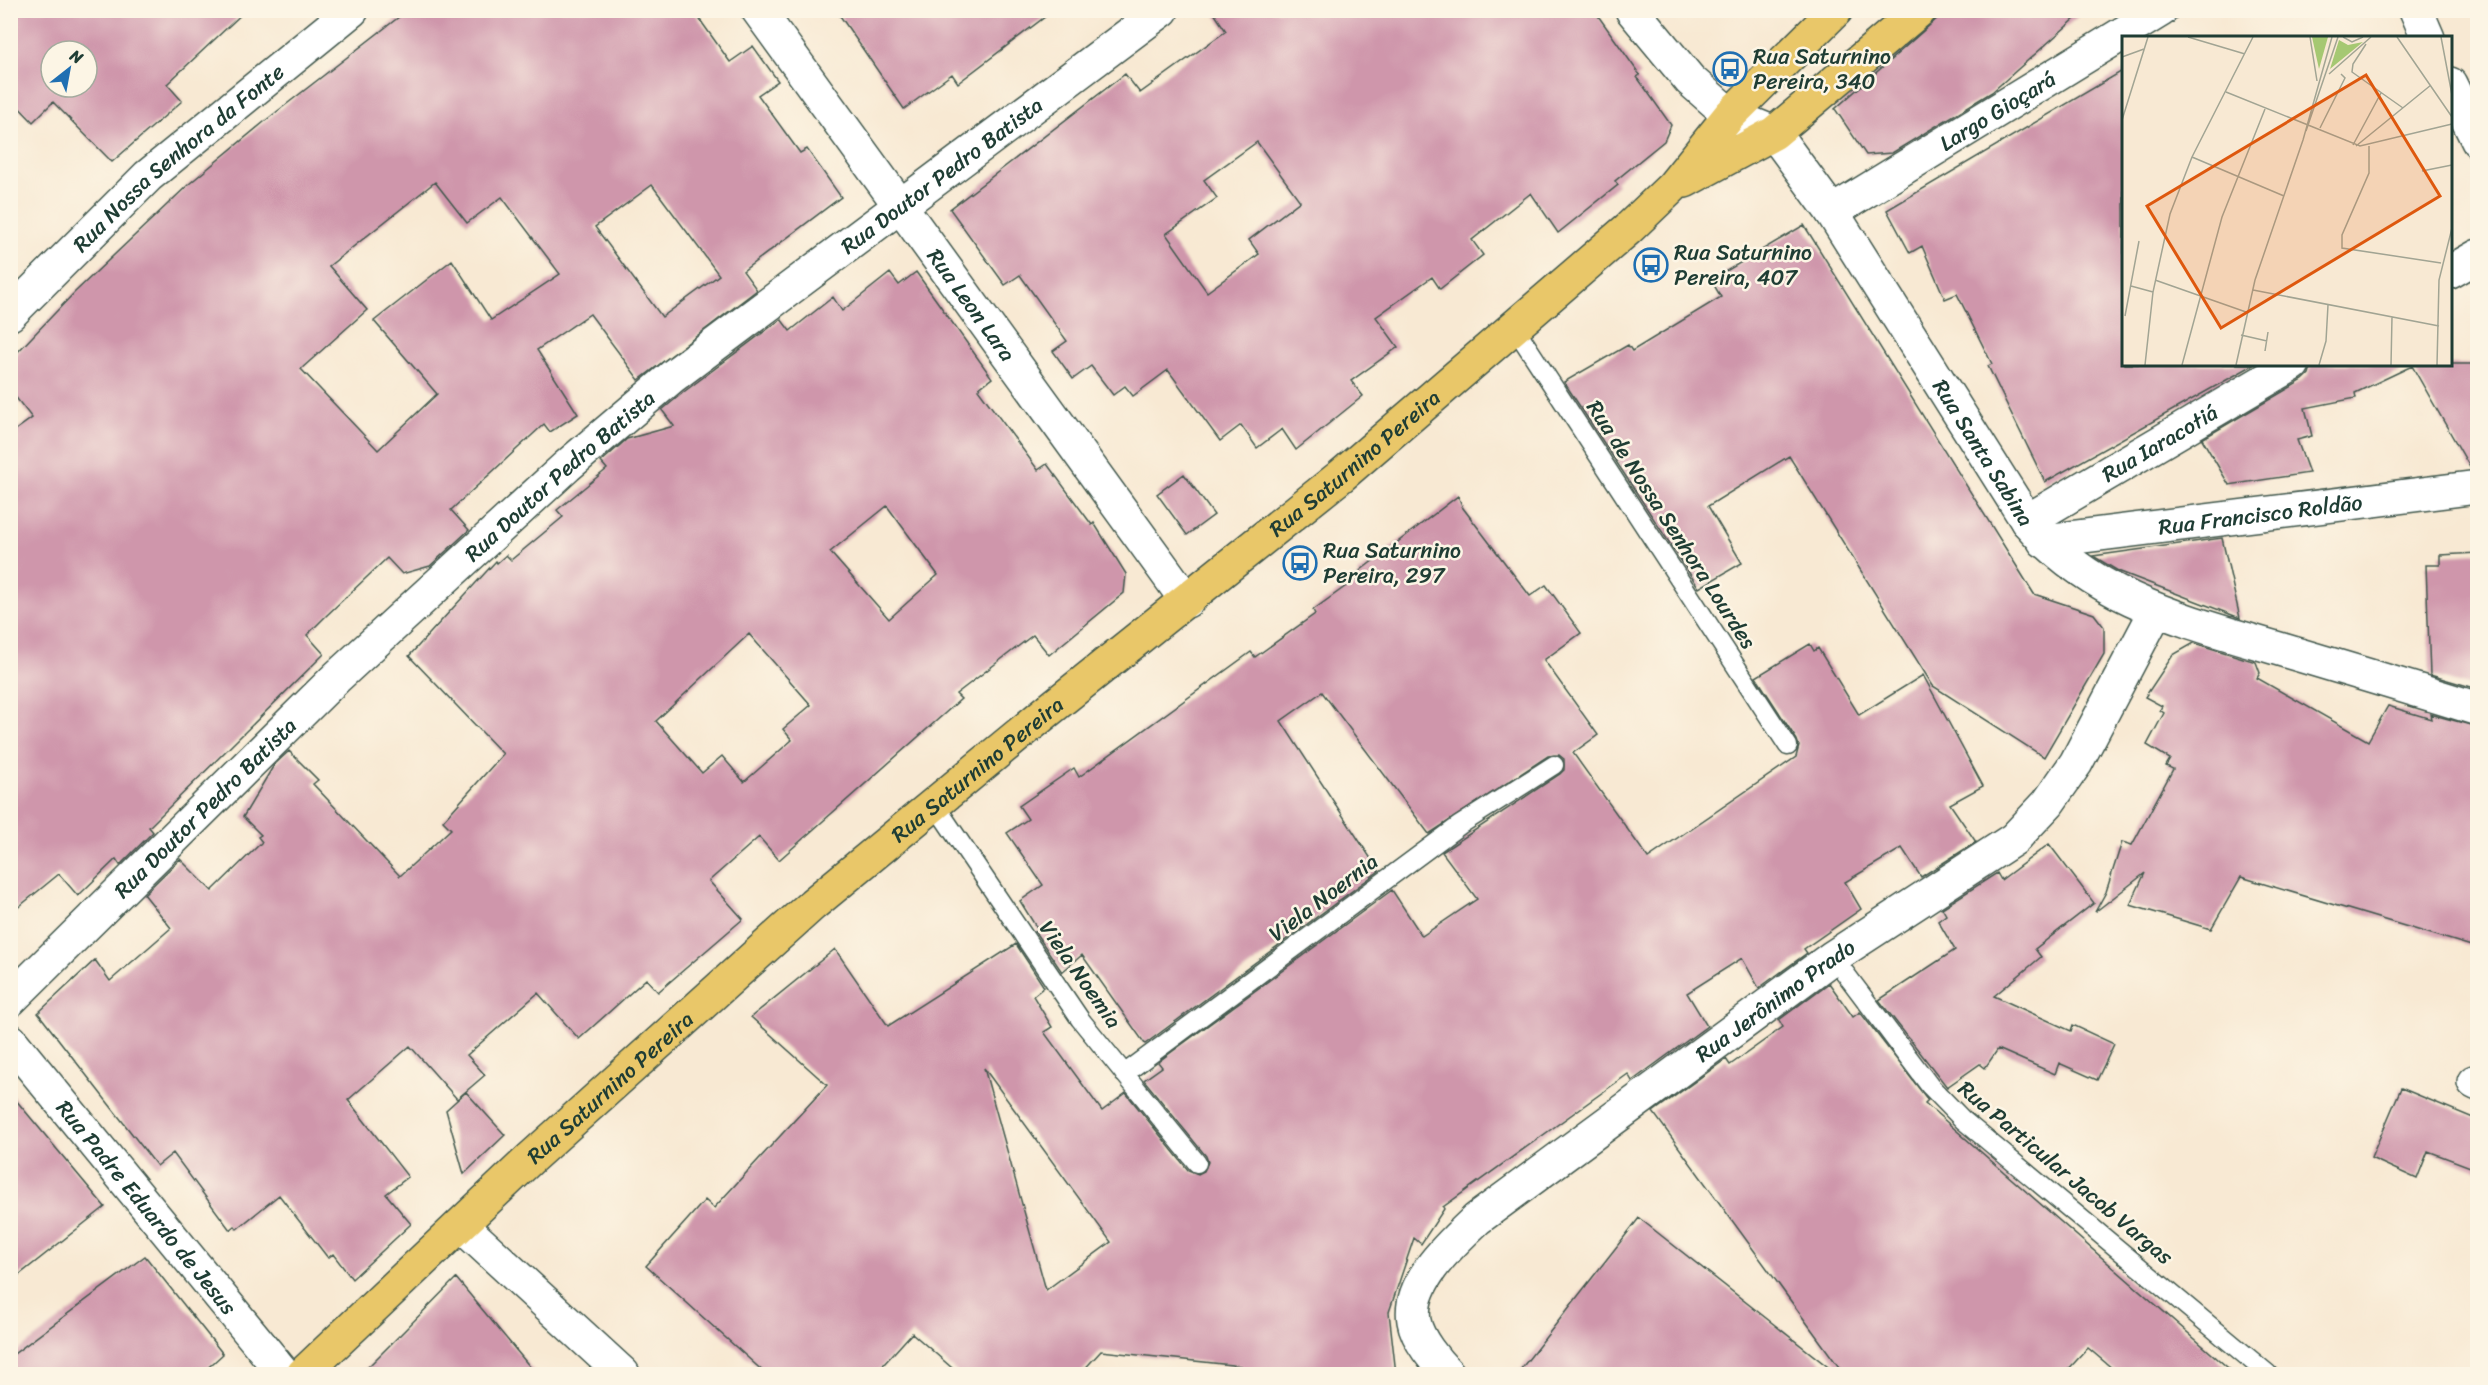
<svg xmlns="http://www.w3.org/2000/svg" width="2488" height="1385" viewBox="0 0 2488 1385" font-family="Sriracha,sans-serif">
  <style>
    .building { fill: #cf96ab; fill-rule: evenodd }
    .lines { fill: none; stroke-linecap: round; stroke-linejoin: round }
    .lane-casing { stroke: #40574c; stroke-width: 21 }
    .street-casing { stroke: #40574c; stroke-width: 36 }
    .primary-casing { stroke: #40574c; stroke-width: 36 }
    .lane { stroke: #fff; stroke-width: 18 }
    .street { stroke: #fff; stroke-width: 33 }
    .primary { stroke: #e9c769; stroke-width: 33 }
    .labels { text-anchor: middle; stroke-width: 5; stroke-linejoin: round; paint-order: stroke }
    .poi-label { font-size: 22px; fill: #1f3d34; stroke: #fcf5e5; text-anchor: start }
    .street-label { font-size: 22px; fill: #1f3d34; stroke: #fcf5e5 }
    .inset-road { fill: none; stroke: #a1a493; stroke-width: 1.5 }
    .view { fill: #de580e; fill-opacity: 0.15; stroke: #de580e; stroke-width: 3 }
    .inset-edge { fill: none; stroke: #1f3d34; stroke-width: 3 }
  </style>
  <rect width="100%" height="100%" fill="#fcf5e5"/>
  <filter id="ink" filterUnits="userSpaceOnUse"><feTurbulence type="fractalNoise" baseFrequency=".0167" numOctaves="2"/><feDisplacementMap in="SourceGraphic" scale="12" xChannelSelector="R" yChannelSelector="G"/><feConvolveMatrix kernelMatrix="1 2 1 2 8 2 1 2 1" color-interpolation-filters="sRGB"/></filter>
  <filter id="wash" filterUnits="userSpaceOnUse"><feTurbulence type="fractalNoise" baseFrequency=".008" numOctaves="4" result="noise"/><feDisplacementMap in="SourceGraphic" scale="24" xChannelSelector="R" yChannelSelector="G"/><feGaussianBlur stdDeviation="1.35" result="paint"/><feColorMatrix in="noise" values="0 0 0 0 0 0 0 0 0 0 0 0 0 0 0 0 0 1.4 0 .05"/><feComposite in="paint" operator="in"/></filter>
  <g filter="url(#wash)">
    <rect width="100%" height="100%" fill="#f8e9d3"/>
    <g id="blocks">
      <path class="building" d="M10,10H246L167,84L182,101L112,162L53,102L33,122L10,98ZM51,51H87V87H51Z
        M408,10H693L730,62L753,46L778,81L758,95L800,153L807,149L841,197L743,271L757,290L639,380L590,314L537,350L578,414L550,432L544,424L451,510L469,530L430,566L402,574L387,558L326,616L307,635L324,654L149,827L153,832L120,865L116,859L78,896L59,874L10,914V434L32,418L10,390V360L75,292L189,184L270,117ZM435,182L467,223L502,197L560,274L491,320L452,260L374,321L437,394L378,450L301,369L367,310L329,266ZM652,185L719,275L662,317L595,227Z
        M836,10H1054L958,83L952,74L904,109Z
        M1212,10H1594L1640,75L1637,77L1671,125L1664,141L1615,181L1618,185L1558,233L1531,193L1472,240L1483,255L1440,289L1432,277L1376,317L1398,347L1351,381L1363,396L1296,450L1282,429L1257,448L1241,425L1220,441L1168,370L1133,396L1125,386L1113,395L1091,366L1073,379L1053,351L1067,341L1020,275L1005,285L950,209L1125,74L1140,93L1226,31ZM1257,142L1300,201L1249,240L1259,254L1207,292L1166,234L1217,198L1204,180Z
        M1947,10H2085L1992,92L1892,153L1866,155L1835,109Z
        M2124,70V364H2255L2045,482L1988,366L1992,364L1957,294L1945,299L1922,246L1910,253L1887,210Z
        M1804,225L2034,594L2094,614L2104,627V654L2044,757L1933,686L1789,456L1708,506L1742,563L1699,588L1564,382L1628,345L1632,351L1721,297L1711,280Z
        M916,272L992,378L978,389L1038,470L1047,464L1092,525L1094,523L1126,574L1124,593L1049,655L1033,635L956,694L961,699L779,860L759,837L709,881L743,919L658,992L646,979L579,1039L538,993L467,1055L485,1075L457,1099L410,1046L348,1100L408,1177L386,1194L411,1224L352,1279L333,1254L328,1258L279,1195L237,1229L235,1226L230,1230L173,1153L157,1166L38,1013L95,960L110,981L171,928L144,894L180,859L212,891L262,842L258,837L261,835L243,817L274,765L289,751L318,780L313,784L400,876L451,829L443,821L503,754L409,656L496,561L497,563L506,555L511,560L563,517L557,510L607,469L601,462L627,439L674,426L662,410L685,391L781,319L790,331L833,297L842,311L890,273L899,285ZM887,506L938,575L889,619L830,552ZM749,634L811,705L783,729L792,740L744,782L722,756L702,773L656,721Z
        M2312,364H2478V469H2471L2412,366L2355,393L2356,398L2305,408L2312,436L2297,440L2309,473L2229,485L2202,439L2303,380L2309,374Z
        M1184,474L1214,515L1187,535L1157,494Z
        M1458,496L1463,508L1530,596L1546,585L1581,633L1544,660L1598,735L1573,753L1648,858L1796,757L1799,746L1797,740L1756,677L1810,644L1814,651L1818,648L1859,715L1923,675L1983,786L1950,804L1976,842L1921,877L1902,848L1845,882L1861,909L1804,949L1807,953L1759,988L1742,958L1687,993L1707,1026L1632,1081L1628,1074L1443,1207L1444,1209L1421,1244L1414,1238L1389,1312L1396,1374H1241V1366L1101,1351L1080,1374H959L912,1333L875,1374H766L646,1266L705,1200L714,1208L827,1085L751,1017L835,949L888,1026L1016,944L1044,987L1033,996L1052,1027L1044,1032L1102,1111L1126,1093L1188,1170L1198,1174L1204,1171L1208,1162L1206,1156L1144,1080L1162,1067L1158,1062L1392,890L1422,936L1477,899L1442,852L1560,774L1564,770V759L1559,755L1548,756L1429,834L1322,692L1281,721L1379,871L1145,1044L1082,955L1062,972L1035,932L1038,930L1020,901L1043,885L1007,833L1028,819L1019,806L1074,768L1079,777L1251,652L1255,657L1315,614L1313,610L1360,576L1357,573ZM984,1068L1111,1242L1046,1290Z
        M2222,538L2240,618L2118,571L2093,556Z
        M2478,553V689L2430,675L2426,565H2440V555Z
        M2194,643L2256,662L2260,673L2257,678L2368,741L2388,706L2431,719L2430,714L2478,727V948L2241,877L2211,929L2130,905L2145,873L2095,912L2106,892L2122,842L2132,845L2173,769L2166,766L2170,759L2147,745L2164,713L2160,710L2162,706L2145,697L2173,655Z
        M2049,844L2094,903L2035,949L2041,957L1994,996L2071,1031L2073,1025L2114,1044L2097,1080L2059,1063L2055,1074L1998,1049L1985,1068L1980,1064L1947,1087L1879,1000L1955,950L1938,921L1946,915L1942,908L1997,873L2001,880Z
        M1829,983L1853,1017L1860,1012L1928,1100L1925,1103L2235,1374H2119L2088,1348L2064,1374H1844L1653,1112L1726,1059L1730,1065L1783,1027L1779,1020Z
        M2401,1088L2478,1120V1170L2428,1151L2417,1179L2371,1158Z
        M466,1092L505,1135L464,1174L446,1110Z
        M10,1093L105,1207L10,1282Z
        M1639,1218L1837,1374H1517Z
        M145,1256L223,1354L201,1374H10V1357Z
        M456,1278L536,1374H361L404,1331Z"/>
    </g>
  </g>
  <g filter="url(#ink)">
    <use href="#blocks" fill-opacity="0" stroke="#40574c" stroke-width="1.5"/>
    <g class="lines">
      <g class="lane-casing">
        <path id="lane" d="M1515,328L1788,746
          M935,805L1080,1019L1197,1163
          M1833,957L1930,1086L1963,1120L2268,1374
          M1124,1074L1460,825L1554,765"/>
      </g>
      <g class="street-casing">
        <g id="street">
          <path id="s1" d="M758,10L1187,601"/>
          <path id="s2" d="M1632,10L1690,80L1730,115L1774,133L1832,212L2027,521C2094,601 2190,622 2286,651C2350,670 2414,689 2478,709"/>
          <path d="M2416,10L2428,38"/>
          <path d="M2450,84L2478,141"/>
          <path id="s3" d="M1832,212L2161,10"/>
          <path d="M2450,272L2478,256"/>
          <path id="s4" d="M10,314L148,176L352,10"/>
          <path id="s5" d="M2027,521L2293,364"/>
          <path id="s6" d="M2044,541L2478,487"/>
          <path id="s7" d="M10,1000L337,677L567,466L673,376L1162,10"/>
          <path id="s8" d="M10,1040L284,1374"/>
          <path d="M2474,1082L2478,1084"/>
          <path d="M461,1225L623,1374"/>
          <path id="s9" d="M1448,1374C1436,1362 1417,1339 1414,1321C1407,1282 1453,1242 1477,1219L1833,957L2014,839L2048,803L2076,763L2156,611"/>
        </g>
      </g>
      <g class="primary-casing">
        <g id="primary">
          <path d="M1685,181L1774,133L1920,10"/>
          <path id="s10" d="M303,1374L531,1158L813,904L1045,713L1341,476L1628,229L1672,187L1730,115L1836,10"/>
        </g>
      </g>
      <use href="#lane" class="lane"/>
      <use href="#street" class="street"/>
      <use href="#primary" class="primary"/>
    </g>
  </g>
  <defs>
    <g id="bus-ring" transform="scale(1.725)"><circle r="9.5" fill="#fcf5e5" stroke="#1f6fb2" stroke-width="1.5"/><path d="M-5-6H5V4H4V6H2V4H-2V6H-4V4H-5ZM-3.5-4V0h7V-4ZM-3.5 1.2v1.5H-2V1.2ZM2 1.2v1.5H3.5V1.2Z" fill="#1f6fb2"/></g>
  </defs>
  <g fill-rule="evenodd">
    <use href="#bus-ring" x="1730" y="69"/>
    <use href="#bus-ring" x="1651" y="265"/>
    <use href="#bus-ring" x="1300" y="563"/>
  </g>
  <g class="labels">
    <g class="poi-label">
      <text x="1753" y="64">Rua Saturnino<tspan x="1753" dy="25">Pereira, 340</tspan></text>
      <text x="1674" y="260">Rua Saturnino<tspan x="1674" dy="25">Pereira, 407</tspan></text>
      <text x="1323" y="558">Rua Saturnino<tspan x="1323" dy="25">Pereira, 297</tspan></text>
    </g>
    <g class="street-label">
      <text dy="8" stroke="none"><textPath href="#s3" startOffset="194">Largo Gioçará</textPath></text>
      <text dy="8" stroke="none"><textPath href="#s4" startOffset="230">Rua Nossa Senhora da Fonte</textPath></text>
      <text dy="8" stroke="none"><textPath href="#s7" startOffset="1246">Rua Doutor Pedro Batista</textPath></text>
      <text dy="8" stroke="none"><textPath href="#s1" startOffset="364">Rua Leon Lara</textPath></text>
      <text dy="8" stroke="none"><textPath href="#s5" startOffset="154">Rua Iaracotiá</textPath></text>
      <text dy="8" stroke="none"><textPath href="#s2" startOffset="574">Rua Santa Sabina</textPath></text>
      <text dy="8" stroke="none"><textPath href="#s10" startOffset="1392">Rua Saturnino Pereira</textPath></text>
      <text dy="8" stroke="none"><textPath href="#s7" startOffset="760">Rua Doutor Pedro Batista</textPath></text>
      <text dy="8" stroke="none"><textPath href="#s6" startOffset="218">Rua Francisco Roldão</textPath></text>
      <text transform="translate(1672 524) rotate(57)" y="8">Rua de Nossa Senhora Lourdes</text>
      <text dy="8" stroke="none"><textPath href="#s10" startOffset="906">Rua Saturnino Pereira</textPath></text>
      <text dy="8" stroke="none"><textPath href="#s7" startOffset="274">Rua Doutor Pedro Batista</textPath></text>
      <text transform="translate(1323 897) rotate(-37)" y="8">Viela Noernia</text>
      <text transform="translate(1081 974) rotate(55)" y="8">Viela Noemia</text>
      <text dy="8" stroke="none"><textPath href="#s9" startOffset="558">Rua Jerônimo Prado</textPath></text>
      <text dy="8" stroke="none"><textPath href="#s10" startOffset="420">Rua Saturnino Pereira</textPath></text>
      <text transform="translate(2066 1172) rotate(40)" y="8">Rua Particular Jacob Vargas</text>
      <text dy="8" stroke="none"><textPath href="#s8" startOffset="216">Rua Padre Eduardo de Jesus</textPath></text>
    </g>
  </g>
  <g transform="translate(2122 36)">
    <rect width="330" height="330" fill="#f8e9d3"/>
    <path d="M190,1H206L197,33ZM217,4L226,9L241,6L208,33Z" fill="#a5c872"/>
    <path class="inset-road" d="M66,1L123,18M188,1L195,45M221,1L230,6L241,1M275,1L330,81M319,1L330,59M244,8L231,28L230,36L281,72M0,21L22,13M207,38L249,1M104,56L238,110L330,88M0,84L26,1M198,92L223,42L219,38M184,95L216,1M231,109L259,57M234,110L309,49M247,110V137L220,199V212L319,227M70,121L162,160M300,135L330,129M33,244L124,276M9,250L31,256M131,254L317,290M3,280L17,205M119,299L145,305M143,315L146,296M23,329L31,256L48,178L70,121L131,1M60,329L100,181L143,73M114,329L133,244L181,104L210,1M197,329L204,305L206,269M269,329L270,281M315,329L317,244L330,192"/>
    <path class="view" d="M244,39L318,160L99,292L25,170Z"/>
    <rect width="330" height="330" class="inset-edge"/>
  </g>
  <rect width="2488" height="1385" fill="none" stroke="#fcf5e5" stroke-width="36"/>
  <g transform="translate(69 69) rotate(31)"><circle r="28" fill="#fcf5e5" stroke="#a4ab9e" stroke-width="1.5"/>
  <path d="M0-4.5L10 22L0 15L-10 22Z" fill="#1f6fb2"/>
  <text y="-9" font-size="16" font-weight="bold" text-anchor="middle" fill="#1f3d34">N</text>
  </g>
</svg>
